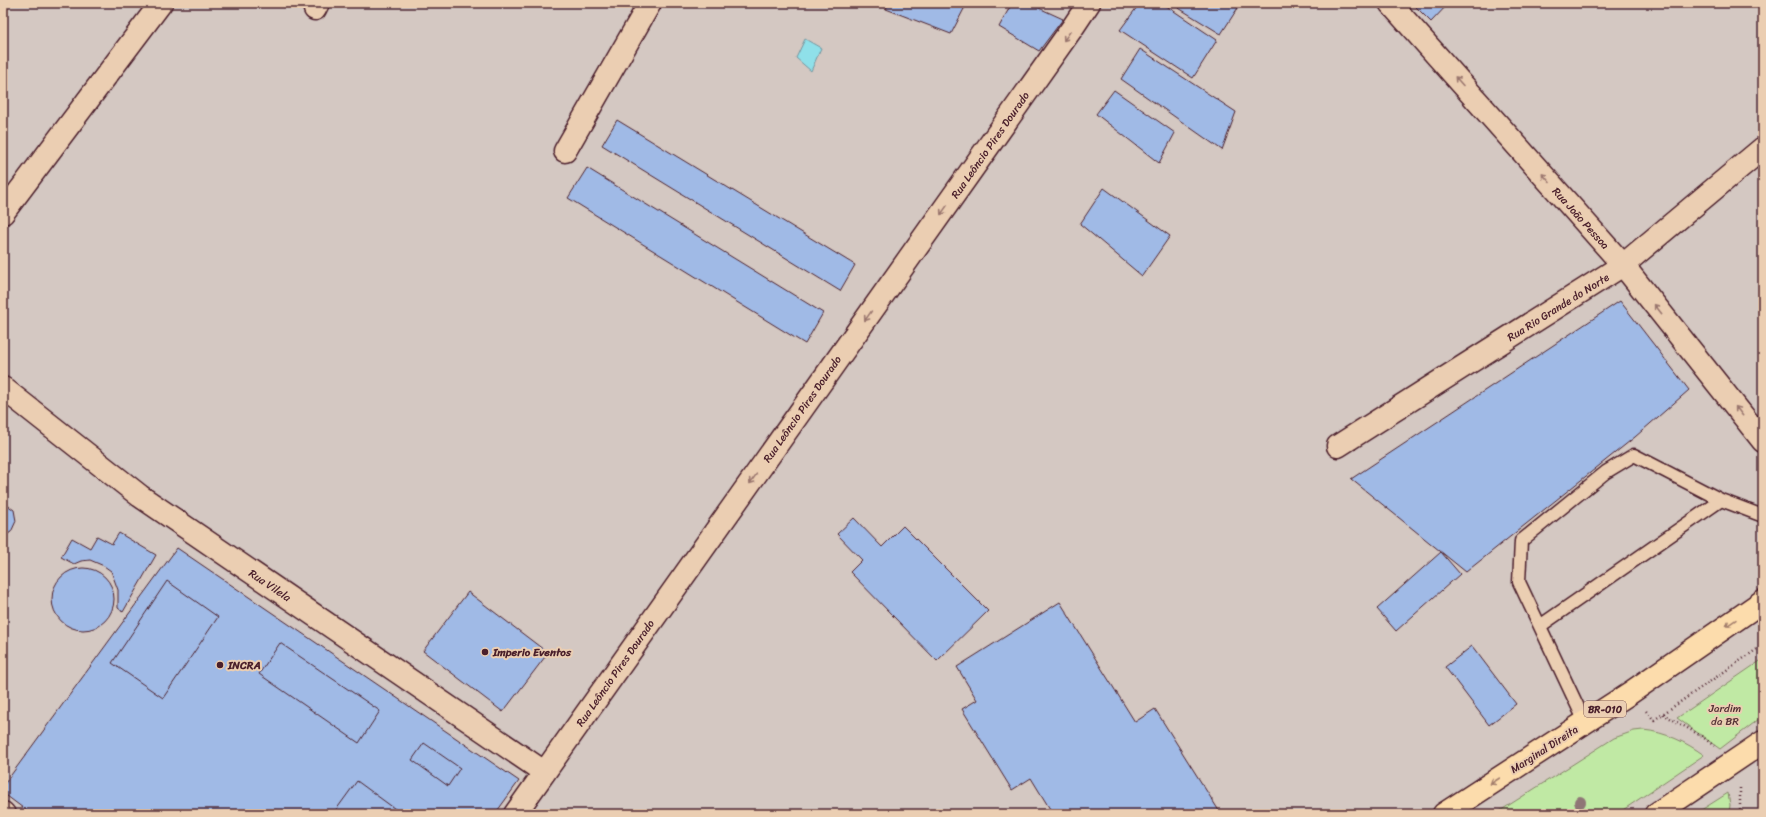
<svg xmlns="http://www.w3.org/2000/svg" width="1766" height="817" viewBox="0 0 1766 817" font-family="Sriracha,sans-serif">
  <style>
    .green { fill: #c0e9a4; stroke: #858468 }
    .water { fill: #8fe0e9; stroke: #73939d }
    .building { fill: #a0bae6; stroke: #4a1f2b }
    .lines { fill: none; stroke-linecap: round; stroke-linejoin: round }
    .lane-casing { stroke: #4a1f2b; stroke-width: 15 }
    .street-casing { stroke: #4a1f2b; stroke-width: 25 }
    .secondary-casing { stroke: #4a1f2b; stroke-width: 25 }
    .primary-casing { stroke: #4a1f2b; stroke-width: 25 }
    .highway-casing { stroke: #4a1f2b; stroke-width: 25 }
    .path { stroke: #4a1f2b; stroke-width: 2.5; stroke-dasharray: 1 3; stroke-linecap: butt }
    .lane { stroke: #ebceb2; stroke-width: 12 }
    .street { stroke: #ebceb2; stroke-width: 22 }
    .secondary { stroke: #ebceb2; stroke-width: 22 }
    .primary { stroke: #fcdcac; stroke-width: 22 }
    .highway { stroke: #fcdcac; stroke-width: 22 }
    .tree { fill: #8f7676 }
    .oneway { stroke: #9a766e }
    .oneway2 { stroke: #a37e6c }
    .poi-dot { fill: #4a1f2b; stroke: #ebceb2; stroke-width: 1.5 }
    .labels { text-anchor: middle; stroke-width: 4; stroke-linejoin: round; paint-order: stroke }
    .shield { fill: #ebceb2; stroke: #7a5454; stroke-width: 1 }
    .shield-label { font-size: 10px; font-weight: bold; fill: #4a1f2b }
    .street-label { font-size: 11px; fill: #4a1f2b; stroke: #ebceb2 }
    .poi-label { font-size: 11px; font-weight: bold; fill: #4a1f2b; stroke: #ebceb2; text-anchor: start }
    .park-label { font-size: 11px; fill: #563337; stroke: #ebceb2 }
  </style>
  <rect width="100%" height="100%" fill="#d4c8c2"/>
  <filter id="ink" filterUnits="userSpaceOnUse"><feTurbulence type="fractalNoise" baseFrequency=".025" numOctaves="2"/><feDisplacementMap in="SourceGraphic" scale="8" xChannelSelector="R" yChannelSelector="G"/><feConvolveMatrix kernelMatrix="1 2 1 2 8 2 1 2 1" color-interpolation-filters="sRGB"/></filter>
  <g filter="url(#ink)">
    <path class="green" d="M1763,659V716L1720,749L1677,718Z
      M1643,730C1665,732 1686,742 1704,755L1617,814H1495L1614,738L1634,731Z
      M1728,793L1730,805L1729,814H1695Z"/>
    <path class="water" d="M805,39L821,48L811,71L796,58Z"/>
    <path class="building" d="M889,3H967L951,34L886,9Z
      M1012,3H1028L1063,19L1039,51L999,27Z
      M1140,3H1162L1217,40L1193,78L1120,30Z
      M1179,3H1241L1221,34L1177,7Z
      M1412,3H1449L1431,22Z
      M1140,49L1236,112L1222,150L1121,79Z
      M1114,90L1175,133L1159,163L1096,114Z
      M617,120L855,265L840,291L602,145Z
      M587,168L823,313L805,344L568,198Z
      M1104,188L1170,236L1142,276L1080,224Z
      M1620,301L1689,390L1635,437L1466,572L1351,479Z
      M3,502L14,510L16,521L11,532L3,537Z
      M854,518L882,547L903,526L988,611L937,661L850,572L862,560L837,534Z
      M119,533L156,555L123,612L118,608V590L111,571L104,566L90,560L81,561L74,564L61,557L72,538L90,548L97,536L112,544Z
      M177,548L519,781L495,814H31L3,793V786Z
      M1441,552L1460,574L1396,631L1377,609Z
      M52 599a31 31 0 1 1 62 0a31 31 0 1 1-62 0Z
      M167,581L218,617L163,698L112,663Z
      M468,592L548,653L503,712L423,651Z
      M1060,602L1135,722L1155,709L1221,814H1053L1031,778L1012,790L962,709L977,700L957,667Z
      M280,643L380,711L359,743L259,674Z
      M1472,646L1516,704L1489,725L1445,667Z
      M424,743L460,768L448,786L412,760Z
      M357,781L402,814H333Z"/>
    <g class="lines">
      <g class="lane-casing">
        <path id="lane" d="M1540,626L1721,500
          M1585,722L1519,582L1521,541L1606,472L1634,455L1721,500L1763,516"/>
      </g>
      <g class="street-casing">
        <path id="street" d="M315,9L318,3
          M565,151L650,3
          M3,213L161,3
          M3,388L140,496L544,772
          M1338,446L1623,265L1763,148
          M3,813L4,814"/>
      </g>
      <g class="secondary-casing">
        <path id="secondary" d="M1390,3L1623,265L1763,441
          M515,814L1073,27L1089,3"/>
      </g>
      <g class="primary-casing">
        <path id="primary" d="M1444,814L1630,693L1763,601"/>
      </g>
      <g class="highway-casing">
        <path id="highway" d="M1656,814L1763,742"/>
      </g>
      <path class="path" d="M1646,711L1654,720L1763,645
        M1663,714L1703,737L1714,746
        M1740,788V814"/>
      <use href="#lane" class="lane"/>
      <use href="#street" class="street"/>
      <use href="#secondary" class="secondary"/>
      <use href="#primary" class="primary"/>
      <use href="#highway" class="highway"/>
    </g>
    <circle class="tree" cx="1580" cy="802" r="6"/>
    <defs><path id="oneway-shaft" d="M-6 0H5M1.5-3L5.5 0L1.5 3" fill="none" stroke-width="1.6" stroke-linecap="round" stroke-linejoin="round"/></defs>
    <g class="oneway">
      <use href="#oneway-shaft" transform="translate(1067 36) rotate(125)"/>
      <use href="#oneway-shaft" transform="translate(1459 81) rotate(-132)"/>
      <use href="#oneway-shaft" transform="translate(1546 178) rotate(-132)"/>
      <use href="#oneway-shaft" transform="translate(944 210) rotate(125)"/>
      <use href="#oneway-shaft" transform="translate(1658 309) rotate(-128)"/>
      <use href="#oneway-shaft" transform="translate(868 316) rotate(125)"/>
      <use href="#oneway-shaft" transform="translate(1739 411) rotate(-128)"/>
      <use href="#oneway-shaft" transform="translate(753 479) rotate(125)"/>
    </g>
    <g class="oneway2">
      <use href="#oneway-shaft" transform="translate(1731 623) rotate(146)"/>
      <use href="#oneway-shaft" transform="translate(1495 781) rotate(147)"/>
    </g>
  </g>
  <g class="poi-dot">
    <circle cx="485" cy="652" r="4"/>
    <circle cx="220" cy="665" r="4"/>
  </g>
  <g class="labels">
    <rect class="shield" x="1584" y="701" width="42" height="16" rx="3"/>
    <g class="shield-label">
      <text x="1605" y="713">BR-010</text>
    </g>
    <g class="street-label">
      <text transform="translate(990 145) rotate(-55)" y="4">Rua Leôncio Pires Dourado</text>
      <text transform="translate(1581 218) rotate(48)" y="4">Rua João Pessoa</text>
      <text transform="translate(1558 307) rotate(-32)" y="4">Rua Rio Grande do Norte</text>
      <text transform="translate(802 409) rotate(-55)" y="4">Rua Leôncio Pires Dourado</text>
      <text transform="translate(270 585) rotate(34)" y="4">Rua Vilela</text>
      <text transform="translate(615 673) rotate(-55)" y="4">Rua Leôncio Pires Dourado</text>
      <text transform="translate(1544 749) rotate(-33)" y="4">Marginal Direita</text>
    </g>
    <g class="poi-label">
      <text x="493" y="656">Imperio Eventos</text>
      <text x="228" y="669">INCRA</text>
    </g>
    <g class="park-label">
      <text x="1725" y="712">Jardim<tspan x="1725" dy="13">da BR</tspan></text>
    </g>
  </g>
  <rect width="1766" height="817" fill="none" stroke="#ebceb2" stroke-width="16"/>
  <rect x="8" y="8" width="1750" height="801" fill="none" stroke="#4a1f2b" stroke-width="1.5" filter="url(#ink)"/>
</svg>
